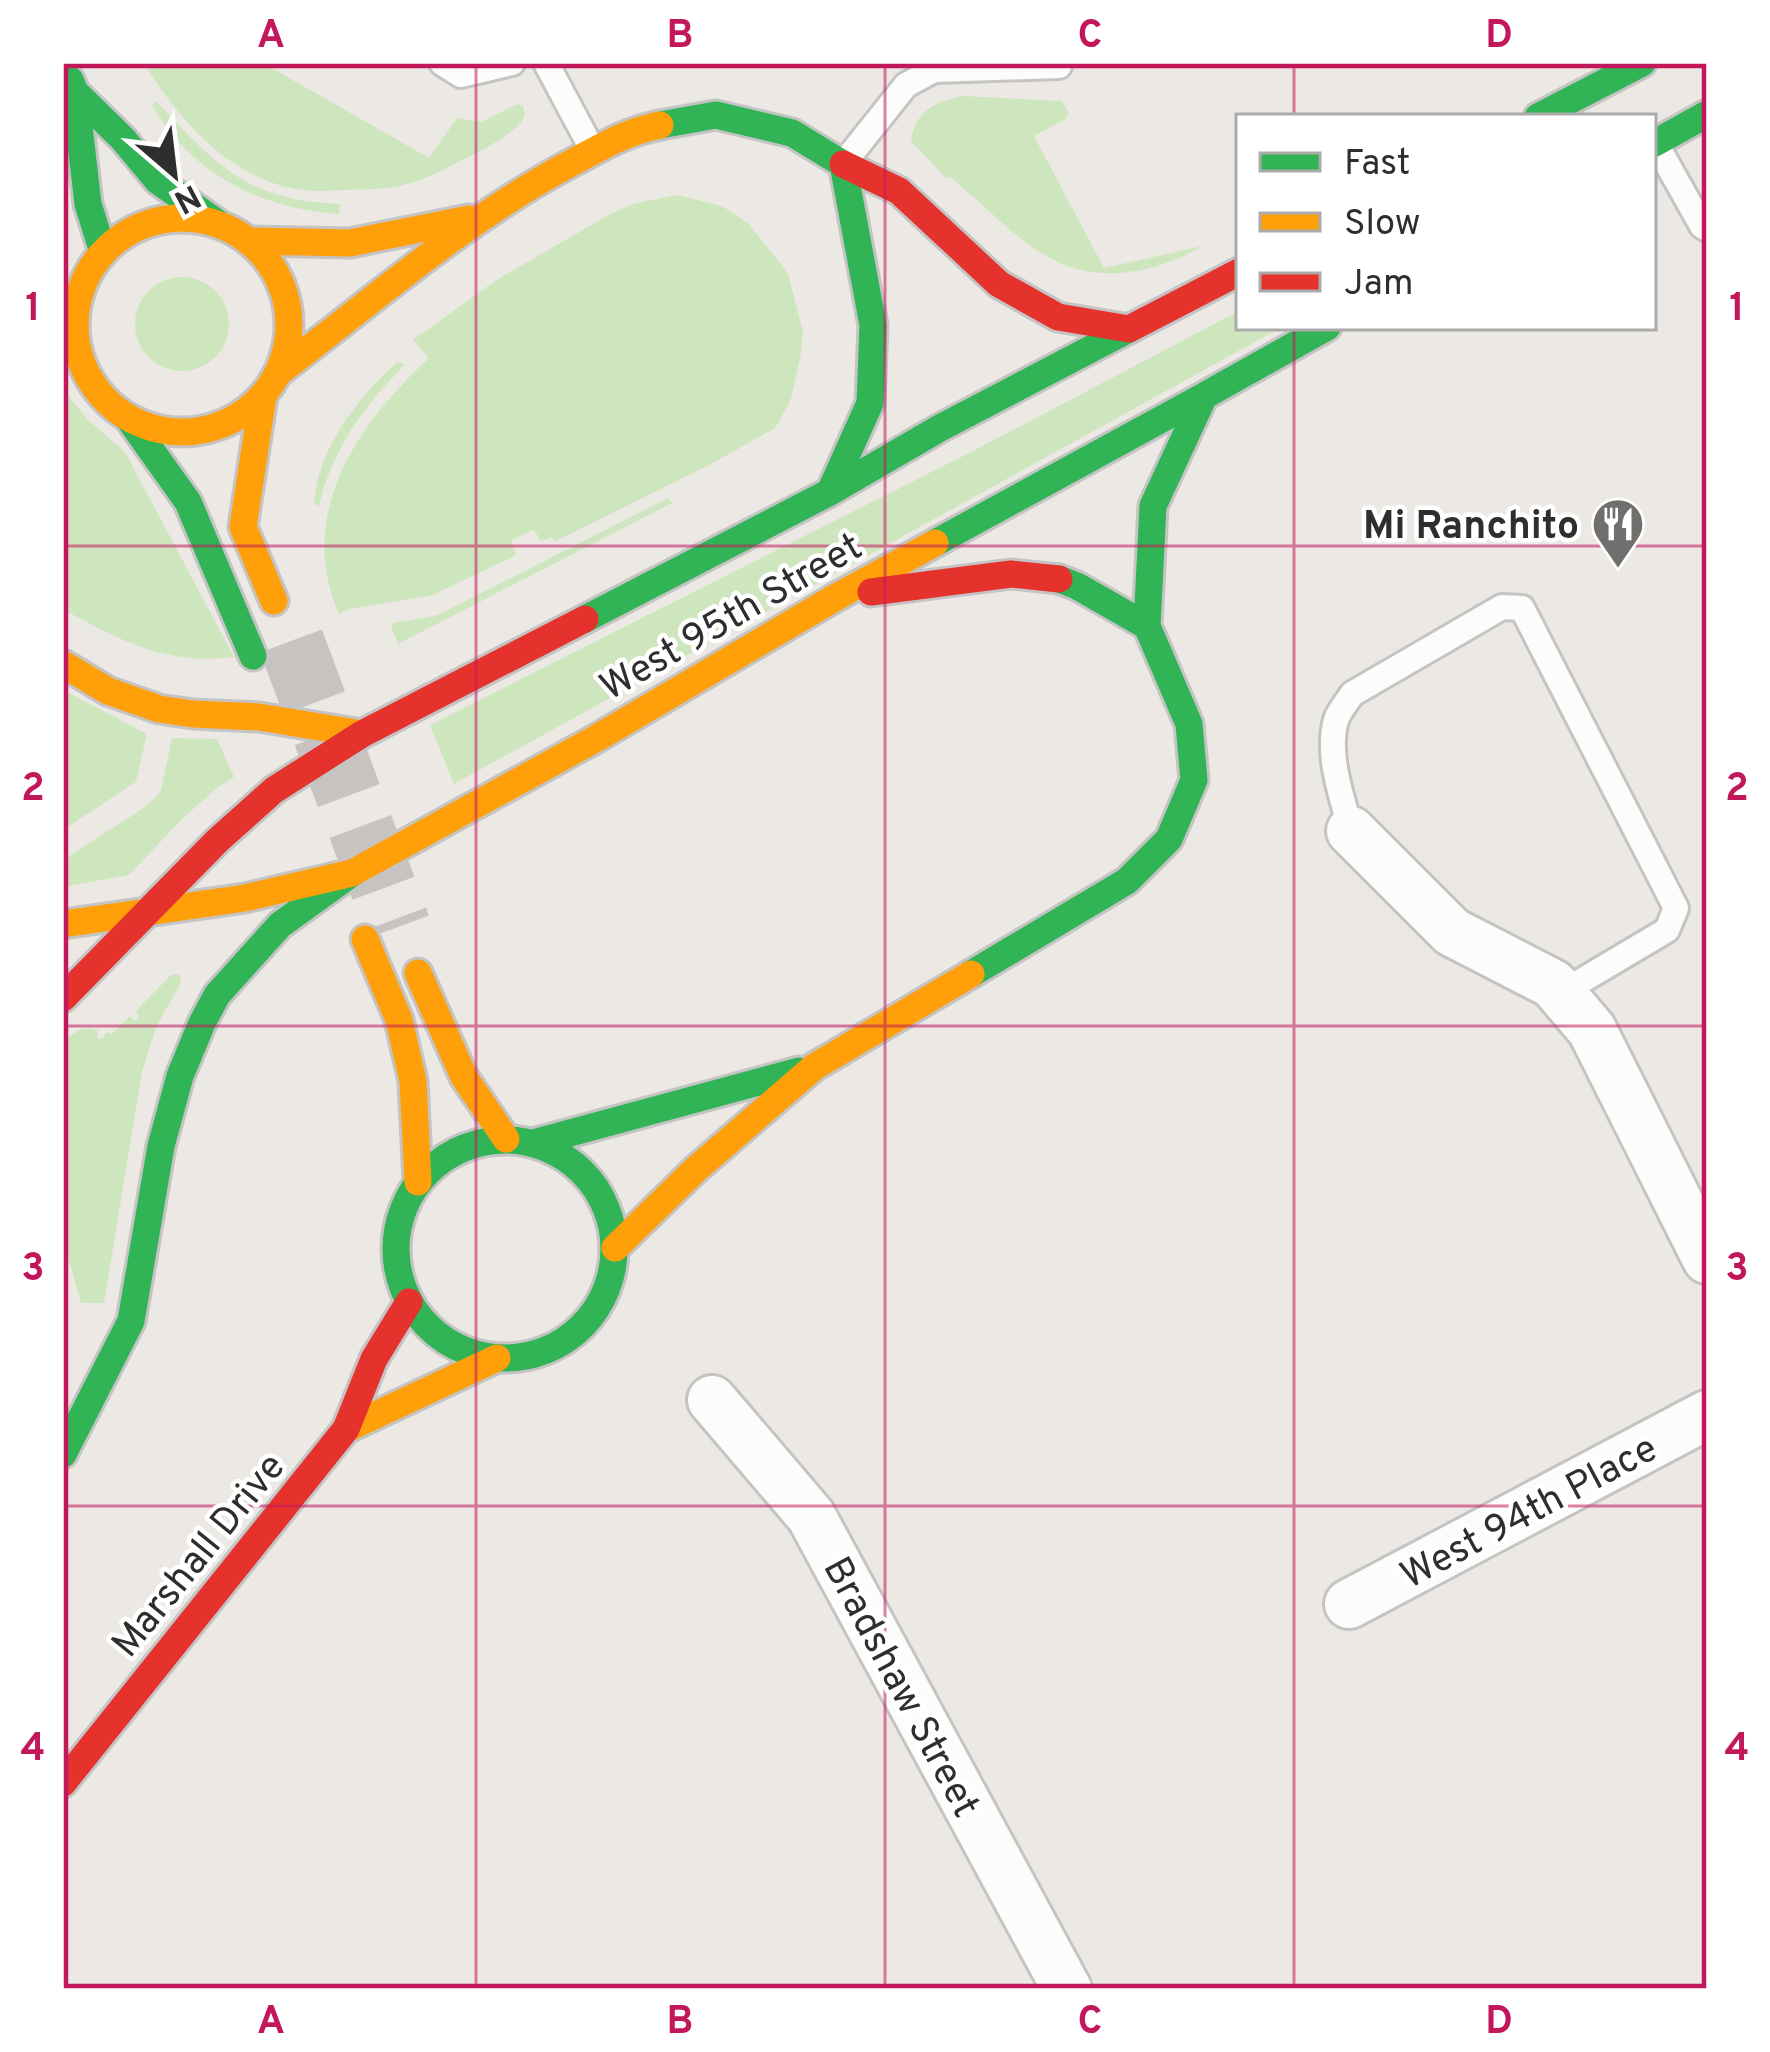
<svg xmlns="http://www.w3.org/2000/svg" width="1770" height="2052" viewBox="0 0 1770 2052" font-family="Overpass,sans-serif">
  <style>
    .green { fill: #cee6be }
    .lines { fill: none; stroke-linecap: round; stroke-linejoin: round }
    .secondary-tunnel { stroke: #c6c3c0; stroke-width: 66; stroke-dasharray: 66 33; stroke-linecap: butt }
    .lane-casing { stroke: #c5c4c5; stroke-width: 30 }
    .street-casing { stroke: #c5c4c5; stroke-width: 54 }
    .fast-casing { stroke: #c5c4c5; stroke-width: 33 }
    .slow-casing { stroke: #c5c4c5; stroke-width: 33 }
    .jam-casing { stroke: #c5c4c5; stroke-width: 33 }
    .lane { stroke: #fcfcfb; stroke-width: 24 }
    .street { stroke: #fcfcfb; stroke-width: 48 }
    .fast { stroke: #30b455; stroke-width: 27 }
    .slow { stroke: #ff9f0a; stroke-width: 27 }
    .jam { stroke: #e5322d; stroke-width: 27 }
    .grid { fill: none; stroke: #c2185b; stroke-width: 3; stroke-opacity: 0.55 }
    .labels { text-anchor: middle; stroke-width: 9; stroke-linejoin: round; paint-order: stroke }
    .poi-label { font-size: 39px; font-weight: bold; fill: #2e2e2e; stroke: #fff; text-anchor: end }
    .street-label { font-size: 39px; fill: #2e2e2e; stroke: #fff }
    .neatline { fill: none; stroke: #c2185b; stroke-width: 4.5 }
    .grid-label { font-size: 39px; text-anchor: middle; font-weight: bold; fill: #c2185b }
  </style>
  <rect width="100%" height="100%" fill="#ece8e4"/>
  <path class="green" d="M144,63H263L429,158L457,118L481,122L517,104L523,106L525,116C513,137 479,151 458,162C410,188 396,189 343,190C334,190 324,192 315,191C238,188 181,124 144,63Z
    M965,96L1062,101L1069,113L1065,119L1034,136L1104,268L1203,246C1161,270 1108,284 1060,263C1019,244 985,205 950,177L946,178L911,141C915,110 938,100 965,96Z
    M156,101C215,164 247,201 340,204L339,214C262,209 191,174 152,105Z
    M677,195L722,206L748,223L788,273L803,332L800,359L790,402L775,428L711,464L554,542L551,537L541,541L534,530L511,540L516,555L433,595L350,609L339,614C295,513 358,424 429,358L413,340L498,279L609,215L632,204Z
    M135 324a47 47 0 1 1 94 0a47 47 0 1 1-94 0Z
    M1239,311V327H1282L454,784L430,725L975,450Z
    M398,361L405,365C364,405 332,450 319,506L314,504C318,447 357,399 398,361Z
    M63,389L87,419L125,452L234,657C168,665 125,643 68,612L63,614Z
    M668,498L672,503L398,644L391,626L393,623L438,615Z
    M63,690L147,734L136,782L63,830Z
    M172,738L217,739L234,777L217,788L182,819L129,875L63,887V860L145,807L157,796L161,790Z
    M172,974L180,975L181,983L156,1027L142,1072L104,1303H81L70,1264L63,1250V1042C76,1032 82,1024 98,1031L97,1038L103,1039L106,1032L112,1034L130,1016L135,1021L139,1016L136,1011Z"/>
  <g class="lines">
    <path class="secondary-tunnel" d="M291,641L398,927"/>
    <g class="lane-casing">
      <path id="lane" d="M442,63L461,75L512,63
        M546,63L592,149
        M1656,144L1702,226L1707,229
        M843,164L906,85L934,70L1059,66L1060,63
        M1351,831C1342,797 1326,755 1336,720C1339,711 1347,702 1352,694L1502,607L1522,608L1676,908L1667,930L1561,993"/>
    </g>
    <g class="street-casing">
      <path id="street" d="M1351,831L1452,932L1553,984L1592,1030L1707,1259
        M712,1400L811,1516L1067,1989
        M1349,1604L1707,1415"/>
    </g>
    <g class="fast-casing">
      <path id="fast" d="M70,80L75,92L88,204L103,252
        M75,92L123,139L158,181L219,224
        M1538,117L1642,63
        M660,125L716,115L792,133L843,164L873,325L870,403L830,492
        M1653,144L1707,114
        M129,419L188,502L253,656
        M935,543L1204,396
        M585,619L830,492L940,428L1129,329
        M1147,626L1153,506L1204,396L1327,327
        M971,974L1127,881L1169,839L1194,780L1189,724L1147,626L1077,586L1059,579
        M396 1249a109 109 0 1 1 218 0a109 109 0 1 1-218 0Z
        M533,1143L799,1071
        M63,1454L131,1321L161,1146L180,1076L202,1023L217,995L280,925L352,873"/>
    </g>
    <g class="slow-casing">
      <path id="slow" d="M75 325a107 107 0 1 1 214 0a107 107 0 1 1-214 0Z
        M249,241L350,243L469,219
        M279,372C375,299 468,217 575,161C605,145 626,132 660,125
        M263,396L243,527L274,601
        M63,664L108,691L159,709L193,714L259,717L362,734
        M63,924L245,898L352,873L597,738L838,596L935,543
        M365,939L399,1020L413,1081L418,1182
        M418,973L464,1077L506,1139
        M615,1248L695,1170L814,1067L971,974
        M346,1429L497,1358"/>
    </g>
    <g class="jam-casing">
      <path id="jam" d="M843,164L899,191L999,284L1058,317L1129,329L1239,272
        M871,592L1011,574L1059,579
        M63,998L217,841L274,790L362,734L585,619
        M63,1783L346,1429L374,1359L409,1302"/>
    </g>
    <use href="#lane" class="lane"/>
    <use href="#street" class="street"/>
    <use href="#fast" class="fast"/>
    <use href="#slow" class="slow"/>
    <use href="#jam" class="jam"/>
  </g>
  <path class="grid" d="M476,63V1989M885,63V1989M1294,63V117M1294,327V1989M63,546H1707M63,1026H1707M63,1506H1707"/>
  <defs>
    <g id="restaurant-pin" transform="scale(2.7)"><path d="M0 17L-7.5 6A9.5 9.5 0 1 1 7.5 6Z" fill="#706f6e" stroke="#fff"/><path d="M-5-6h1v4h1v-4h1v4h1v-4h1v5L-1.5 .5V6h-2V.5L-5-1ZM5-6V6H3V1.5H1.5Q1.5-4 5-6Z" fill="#fff"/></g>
  </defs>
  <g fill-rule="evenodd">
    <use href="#restaurant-pin" x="1618" y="524"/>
  </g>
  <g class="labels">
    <g class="poi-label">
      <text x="1579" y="538">Mi Ranchito</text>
    </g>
    <g class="street-label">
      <text transform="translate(730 615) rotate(-30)" y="14">West 95th Street</text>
      <text transform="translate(1528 1510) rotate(-28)" y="14">West 94th Place</text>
      <text transform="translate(197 1554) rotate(-51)" y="14">Marshall Drive</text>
      <text transform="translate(903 1686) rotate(62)" y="14">Bradshaw Street</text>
    </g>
  </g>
  <rect width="1770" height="2052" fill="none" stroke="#ffffff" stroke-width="132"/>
  <rect x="1236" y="114" width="420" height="216" fill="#ffffff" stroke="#ababab" stroke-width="3"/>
  <rect x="1260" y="153" width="60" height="18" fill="#30b455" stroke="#ababab" stroke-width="3"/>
  <text x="1344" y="174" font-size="36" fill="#2e2e2e">Fast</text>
  <rect x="1260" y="213" width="60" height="18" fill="#ff9f0a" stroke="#ababab" stroke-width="3"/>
  <text x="1344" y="234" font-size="36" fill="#2e2e2e">Slow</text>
  <rect x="1260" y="273" width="60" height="18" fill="#e5322d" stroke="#ababab" stroke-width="3"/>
  <text x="1344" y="294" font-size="36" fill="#2e2e2e">Jam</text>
  <g transform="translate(174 174) rotate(152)" stroke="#ffffff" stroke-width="9" paint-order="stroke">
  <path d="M0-9L21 45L0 30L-21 45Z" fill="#2e2e2e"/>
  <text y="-18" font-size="33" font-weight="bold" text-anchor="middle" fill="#2e2e2e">N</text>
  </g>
  <rect x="66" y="66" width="1638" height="1920" class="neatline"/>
  <g class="grid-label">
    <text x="271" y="47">A</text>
    <text x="680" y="47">B</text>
    <text x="1090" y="47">C</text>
    <text x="1499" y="47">D</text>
    <text x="33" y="320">1</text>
    <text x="1737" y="320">1</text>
    <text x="33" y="800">2</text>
    <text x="1737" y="800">2</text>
    <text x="33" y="1280">3</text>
    <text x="1737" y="1280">3</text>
    <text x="33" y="1760">4</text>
    <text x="1737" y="1760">4</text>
    <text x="271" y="2033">A</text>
    <text x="680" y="2033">B</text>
    <text x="1090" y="2033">C</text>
    <text x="1499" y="2033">D</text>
  </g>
</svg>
